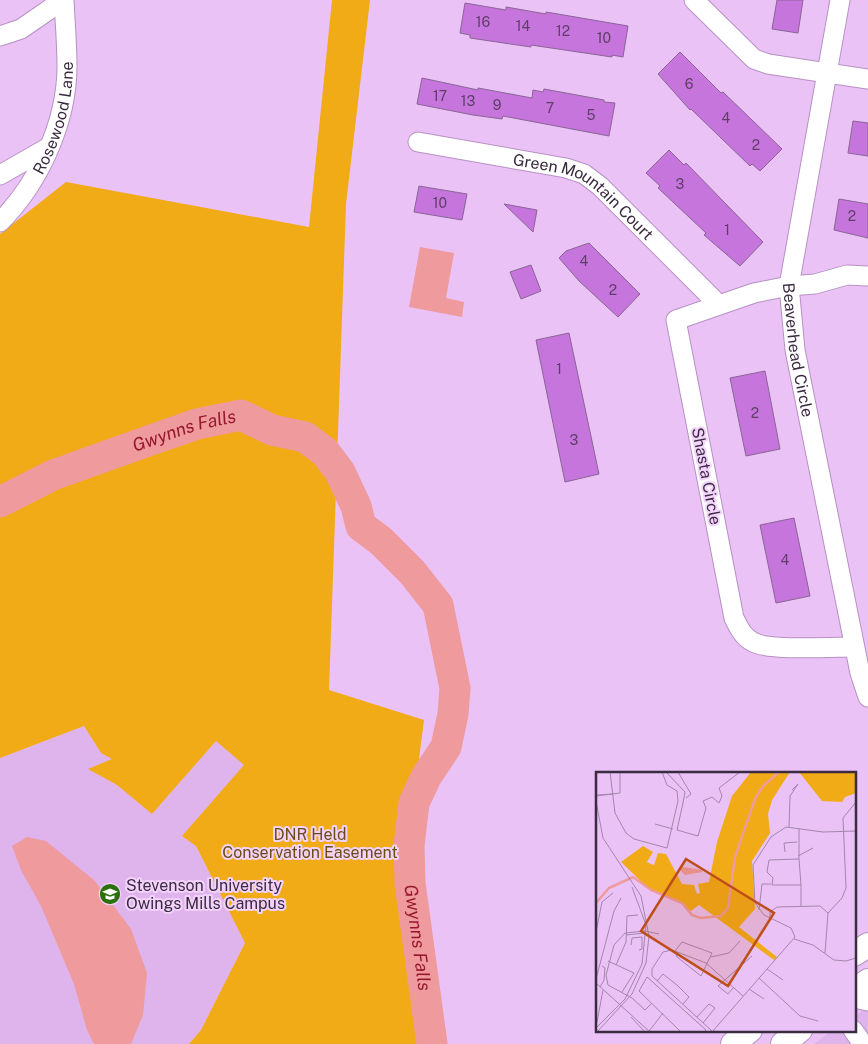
<svg xmlns="http://www.w3.org/2000/svg" width="868" height="1044" viewBox="0 0 868 1044" font-family="'Public Sans',sans-serif">
  <style>
    .built { fill: #dfb3ec }
    .green { fill: #f1ab17 }
    .water { fill: #ef9a9c }
    .lines { fill: none; stroke-linecap: round; stroke-linejoin: round }
    .river { stroke: #ef9a9c; stroke-width: 31 }
    .building { fill: #c675dd; stroke: #896594 }
    .minor-casing { stroke: #b791c3; stroke-width: 21 }
    .major-casing { stroke: #b791c3; stroke-width: 26 }
    .minor { stroke: #fff; stroke-width: 19 }
    .major { stroke: #fff; stroke-width: 24 }
    .labels { text-anchor: middle; stroke-width: 4; stroke-linejoin: round; paint-order: stroke }
    .number-label { font-size: 14px; fill: #5e3e67 }
    .street-label { font-size: 16px; fill: #3b2b40; stroke: #f3d3fc }
    .park-label { font-size: 16px; fill: #6a4c16; stroke: #f3d3fc }
    .poi-label { font-size: 16px; fill: #3b2b40; stroke: #f3d3fc; text-anchor: start }
    .water-label { font-size: 18px; font-style: italic; fill: #96182e; stroke: #f3d3fc }
    .inset-river { fill: none; stroke: #ef9a9c; stroke-width: 2.5 }
    .inset-road { fill: none; stroke: #a486ad; stroke-width: 1 }
    .view { fill: #bd4e19; fill-opacity: 0.15; stroke: #bd4e19; stroke-width: 2.5 }
    .inset-edge { fill: none; stroke: #3b2b40; stroke-width: 2.5 }
  </style>
  <rect width="100%" height="100%" fill="#eac2f6"/>
  <path class="built" d="M84,726L101,753L113,759L89,769L117,785L152,814L216,741L245,765L194,822L196,846L245,943L201,1030L189,1044H0V758Z
    M868,1007V1044H814L832,1030H854V1016Z"/>
  <path class="green" d="M332,0H370L346,204L329,690L424,720L411,821L409,906L434,1044H189L201,1030L245,943L196,846L182,836L244,765L216,741L152,814L117,785L88,769L112,759L101,753L84,726L0,758V234L66,182L309,227Z"/>
  <path class="water" d="M420,247L454,253L446,298L464,302L462,317L409,307Z
    M27,837L46,841L95,881L131,929L147,973L143,1015L131,1044H94L87,1030L74,984L41,906L21,870L12,846Z"/>
  <g class="lines">
    <path class="river" id="s1" d="M0,502L53,475L151,440L197,424L241,415L272,430L305,437L325,452L340,472L356,506L361,526L381,541L412,572L438,605L455,688L453,714L446,747L426,777L414,803L409,846L410,883L432,1044"/>
  </g>
  <path class="building" d="M777,0H803L798,33L772,29Z
    M465,3L506,10V7L546,14V12L628,26L623,57L612,55V57L531,45V47L470,38V35L460,33Z
    M680,52L721,93L723,92L782,149L760,171L752,164L750,166L691,109L690,110L658,74Z
    M422,78L478,90V88L532,98L533,90L543,92L544,89L604,100V102L615,103L609,136L503,116L502,119L473,115L417,104Z
    M853,121L868,123V156L848,153Z
    M669,150L684,165L686,163L763,242L740,266L704,235L706,233L658,188L660,186L646,173Z
    M419,186L467,194L462,220L414,212Z
    M839,199L868,204V238L834,230Z
    M504,204L537,210L533,232Z
    M589,243L640,294L618,317L579,281L559,258L566,251Z
    M531,265L541,291L521,299L510,272Z
    M569,333L599,474L565,482L536,340Z
    M765,371L780,449L746,456L730,378Z
    M794,518L810,596L776,603L760,525Z"/>
  <g class="lines">
    <g class="minor-casing">
      <g id="minor">
        <path d="M694,0L754,59L768,64L868,79"/>
        <path id="s2" d="M840,0L789,286L795,350L860,673L868,697"/>
        <path d="M0,36L21,29L63,0"/>
        <path id="s3" d="M418,142L566,168L584,174L600,186L718,304"/>
        <path d="M0,175L49,147"/>
        <path id="s4" d="M0,222C39,183 67,122 67,66C67,44 65,22 64,0"/>
        <path d="M854,647C834,647 768,651 753,642C743,637 739,628 734,618L676,320L754,293L789,286L815,284L847,275L868,276"/>
        <path d="M854,998L868,1001"/>
        <path d="M853,1030L863,1044"/>
      </g>
    </g>
    <g class="major-casing">
      <path id="major" d="M854,954L868,945
        M854,991L868,981
        M733,1044L750,1030
        M783,1044L800,1030"/>
    </g>
    <use href="#minor" class="minor"/>
    <use href="#major" class="major"/>
  </g>
  <defs>
    <g id="university-disc" transform="scale(1.125)"><circle r="9.5" fill="#2c700b" stroke="#f3d3fc"/><path d="M0-5L7-2L0 1L-7-2ZM-4 1L0 2.5L4 1V4Q0 6-4 4Z" fill="#fff"/></g>
  </defs>
  <g fill-rule="evenodd">
    <use href="#university-disc" x="110" y="894"/>
  </g>
  <g class="labels">
    <g class="number-label">
      <text x="483" y="27">16</text>
      <text x="523" y="31">14</text>
      <text x="563" y="36">12</text>
      <text x="604" y="43">10</text>
      <text x="689" y="89">6</text>
      <text x="440" y="101">17</text>
      <text x="468" y="106">13</text>
      <text x="497" y="110">9</text>
      <text x="550" y="113">7</text>
      <text x="591" y="120">5</text>
      <text x="726" y="123">4</text>
      <text x="756" y="150">2</text>
      <text x="680" y="189">3</text>
      <text x="440" y="208">10</text>
      <text x="852" y="221">2</text>
      <text x="727" y="235">1</text>
      <text x="584" y="266">4</text>
      <text x="613" y="295">2</text>
      <text x="559" y="374">1</text>
      <text x="755" y="418">2</text>
      <text x="574" y="445">3</text>
      <text x="785" y="565">4</text>
    </g>
    <g class="street-label">
      <text dy="6" stroke="none"><textPath href="#s4" startOffset="120">Rosewood Lane</textPath></text>
      <text dy="6" stroke="none"><textPath href="#s3" startOffset="179">Green Mountain Court</textPath></text>
      <text dy="6" stroke="none"><textPath href="#s2" startOffset="355">Beaverhead Circle</textPath></text>
      <text transform="translate(707 476) rotate(79)" y="6">Shasta Circle</text>
    </g>
    <g class="park-label">
      <text x="310" y="840">DNR Held<tspan x="310" dy="18">Conservation Easement</tspan></text>
    </g>
    <g class="poi-label">
      <text x="126" y="891">Stevenson University<tspan x="126" dy="18">Owings Mills Campus</tspan></text>
    </g>
    <g class="water-label">
      <text dy="6" stroke="none"><textPath href="#s1" startOffset="198">Gwynns Falls</textPath></text>
      <text dy="6" stroke="none"><textPath href="#s1" startOffset="889">Gwynns Falls</textPath></text>
    </g>
  </g>
  <g transform="translate(596 772)">
    <rect width="260" height="260" fill="#eac2f6"/>
    <path d="M155,0H194L176,28L172,42L174,61L156,89L159,137L143,155L181,185L178,188L103,133L95,139L81,128L55,119L25,90L47,74L57,80L51,90L55,92L58,93L62,81L70,82L86,112L98,113L101,122L104,121L102,112L113,110L121,70L136,24ZM203,0H260V21L249,25L246,30L226,29Z" fill="#f1ab17"/>
    <path d="M87,95L106,98V100L89,103L82,96Z" fill="#ef9a9c"/>
    <path class="inset-river" d="M0,131L13,116L37,105L55,118L86,131L96,143L104,146L125,144L132,136L139,85L159,27L167,14L183,0"/>
    <path class="inset-road" d="M14,0L19,41L30,61L38,67L71,76L82,29M66,0L71,13L81,19L82,29M70,0L89,20L87,31M82,0L95,22L90,26M0,23L17,22M0,24L24,21V0M0,29L7,66L45,124L53,164L50,191L36,222L1,260M87,31L81,58L102,64L110,36L107,29L116,25L123,31L126,24L123,16L144,0M59,52L77,57M193,55L194,24L202,12L196,18M189,80L188,71L201,70M202,84L217,76M203,87V56M205,113L203,87L173,88L171,100L177,106L176,113H205V134M163,138L166,112H175M174,147V140L181,135L224,134L232,141M0,160L6,130L17,121M30,163L49,161M198,167L217,173L238,188L250,189L260,186M35,173L36,166L46,165V177L43,178M79,179L86,170L116,181L105,204L81,185L80,180M229,181L232,141L246,126L250,116L247,46L260,30M115,185L133,181L144,169M12,189L38,201L26,220M20,193L30,170L31,144L42,143M171,197L187,208M51,205L110,258L108,260M51,205L43,219L85,260M163,206L204,244L222,249M0,207L18,139L25,126M61,209L67,202L81,213L93,225L87,232M0,211L54,260M4,215L8,208L9,196L6,194M138,215L132,222L122,214L156,184M153,217L168,227M56,231L49,238L36,226L12,213L10,203L18,173L29,161L49,159L63,162M35,245L49,260M101,245L113,232L119,236L107,251M1,250L7,218M0,256L29,227L46,192L50,153L36,115M53,259L67,241M116,259L56,204V197L67,180L76,178L110,191L147,224M116,260L199,165L195,156L168,143L159,131L157,93L175,65L190,55L227,60L260,59"/>
    <path class="view" d="M90,87L178,141L132,214L45,159Z"/>
    <rect width="260" height="260" class="inset-edge"/>
  </g>
</svg>
